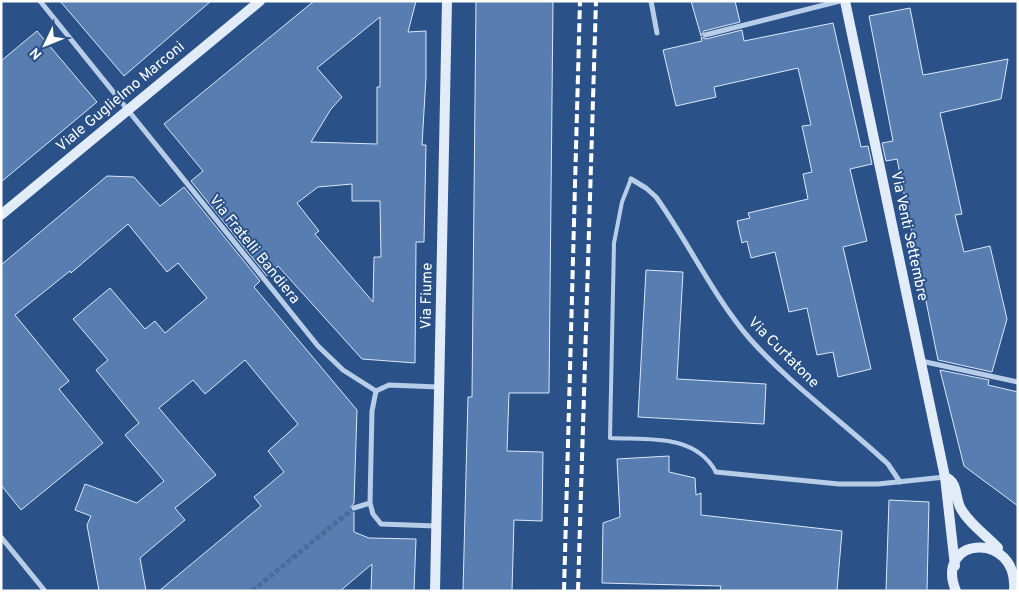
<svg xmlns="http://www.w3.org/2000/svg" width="1019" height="592" viewBox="0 0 1019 592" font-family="Overpass,sans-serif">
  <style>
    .building { fill: #577db1; stroke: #dce7f7; fill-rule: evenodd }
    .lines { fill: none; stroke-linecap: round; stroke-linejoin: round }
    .street-tunnel { stroke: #4b6c9a; stroke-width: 5; stroke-dasharray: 5 2.5; stroke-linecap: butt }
    .lane { stroke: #b8cde8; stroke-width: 4 }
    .street { stroke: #b8cde8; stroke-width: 5 }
    .secondary { stroke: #e2ebf8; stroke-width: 10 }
    .rail { stroke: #fff; stroke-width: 4; stroke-dasharray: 9 4; stroke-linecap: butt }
    .labels { text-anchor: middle; stroke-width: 4; stroke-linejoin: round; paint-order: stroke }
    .street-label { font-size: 15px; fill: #fff; stroke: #2b5288 }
  </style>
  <rect width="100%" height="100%" fill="#2b5288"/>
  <path class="building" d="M60,1H211L124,76Z
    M314,1H416L408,32L426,31V77L422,145H426L424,242H416L415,363L362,359L278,266L267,276L191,181L203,171L164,124ZM380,17V87H377V144L311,142L331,109L342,97L317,68ZM352,184V201H380L381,257H374L373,302L315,234L319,231L297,203L318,187Z
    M476,1H553L549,393H509L507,451L543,452L542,521L514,520L512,591H463L468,397H472Z
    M691,1H735L740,22L704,31L701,36Z
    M910,8L923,75L1008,59L1001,99L940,113L962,214L955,215L964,252L990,246L1007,319L992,372L938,360L897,159L886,161L882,143L893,141L869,16Z
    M833,23L861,147L868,146L872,164L850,169L867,241L843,247L871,369L838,377L833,352L817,355L807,308L789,312L775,252L751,258L747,241L742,243L737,221L750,218L748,213L808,199L803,174L812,172L802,126L811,125L798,68L714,87L716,97L676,106L663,50L702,41L701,37L706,39L742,30L744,41Z
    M37,31L97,102L1,182V61Z
    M107,176L134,177L160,206L184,187L260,281L254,287L357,410L354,503L350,508L354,512V532L369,538L416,539L414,591H371L372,564L340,591H159L261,506L254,497L284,472L268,451L298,424L245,360L205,394L193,380L159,408L216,475L175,508L185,520L140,558L146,591H99L87,525L91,516L75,510L85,484L137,503L164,481L125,435L139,423L96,370L108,360L73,319L110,288L145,329L155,321L165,333L207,298L178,263L167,272L128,224L71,273L70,271L15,315L69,381L59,389L103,443L21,510L1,485V265Z
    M646,270L683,272L677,379L766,384L764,424L638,417Z
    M940,370L989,380L988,385L1018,392V506L964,466Z
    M669,456V472L695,478L696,495L701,493V515L842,531L837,591H720L721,586L602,583L603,523L620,517L617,459Z
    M889,500L929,502L927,591H886Z"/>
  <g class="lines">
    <path class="street-tunnel" d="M252,591L354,508"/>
    <path class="lane" d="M631,179L622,202L614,243L610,438C647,440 695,433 716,472"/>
    <path class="street" d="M40,1L318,346L343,370L376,391
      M651,1L657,33
      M705,35L840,1
      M631,179L646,188L656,197C689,243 713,296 750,339C791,385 843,422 888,464L900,482
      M921,361L1018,382
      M716,472L839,484H878L945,477
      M354,508L370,503
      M436,526L381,524L373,514L370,503L372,411L376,391L389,385L438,387
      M1,537L45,591"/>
    <path class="secondary" d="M845,1L945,477L955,566
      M1,215L260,1
      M945,477C958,482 955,496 960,507C968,523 986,535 998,548
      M435,591L447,1
      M956,591C933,536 1019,530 1014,591"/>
    <path class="rail" d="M564,591L580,1
      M578,591L596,1"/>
  </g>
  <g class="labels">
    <g class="street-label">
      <text transform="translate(120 96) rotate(-40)" y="5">Viale Guglielmo Marconi</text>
      <text transform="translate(910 236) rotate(78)" y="5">Via Venti Settembre</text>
      <text transform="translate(255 249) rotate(51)" y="5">Via Fratelli Bandiera</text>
      <text transform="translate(426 296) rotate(-89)" y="5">Via Fiume</text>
      <text transform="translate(784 352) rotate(45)" y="5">Via Curtatone</text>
    </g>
  </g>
  <rect width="1019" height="592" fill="none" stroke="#ffffff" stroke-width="5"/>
  <g transform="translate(45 45) rotate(227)" stroke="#2b5288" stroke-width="4" paint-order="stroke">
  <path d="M0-4L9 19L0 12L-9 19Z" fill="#ffffff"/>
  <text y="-8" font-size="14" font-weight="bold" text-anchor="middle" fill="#ffffff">N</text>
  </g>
</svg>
